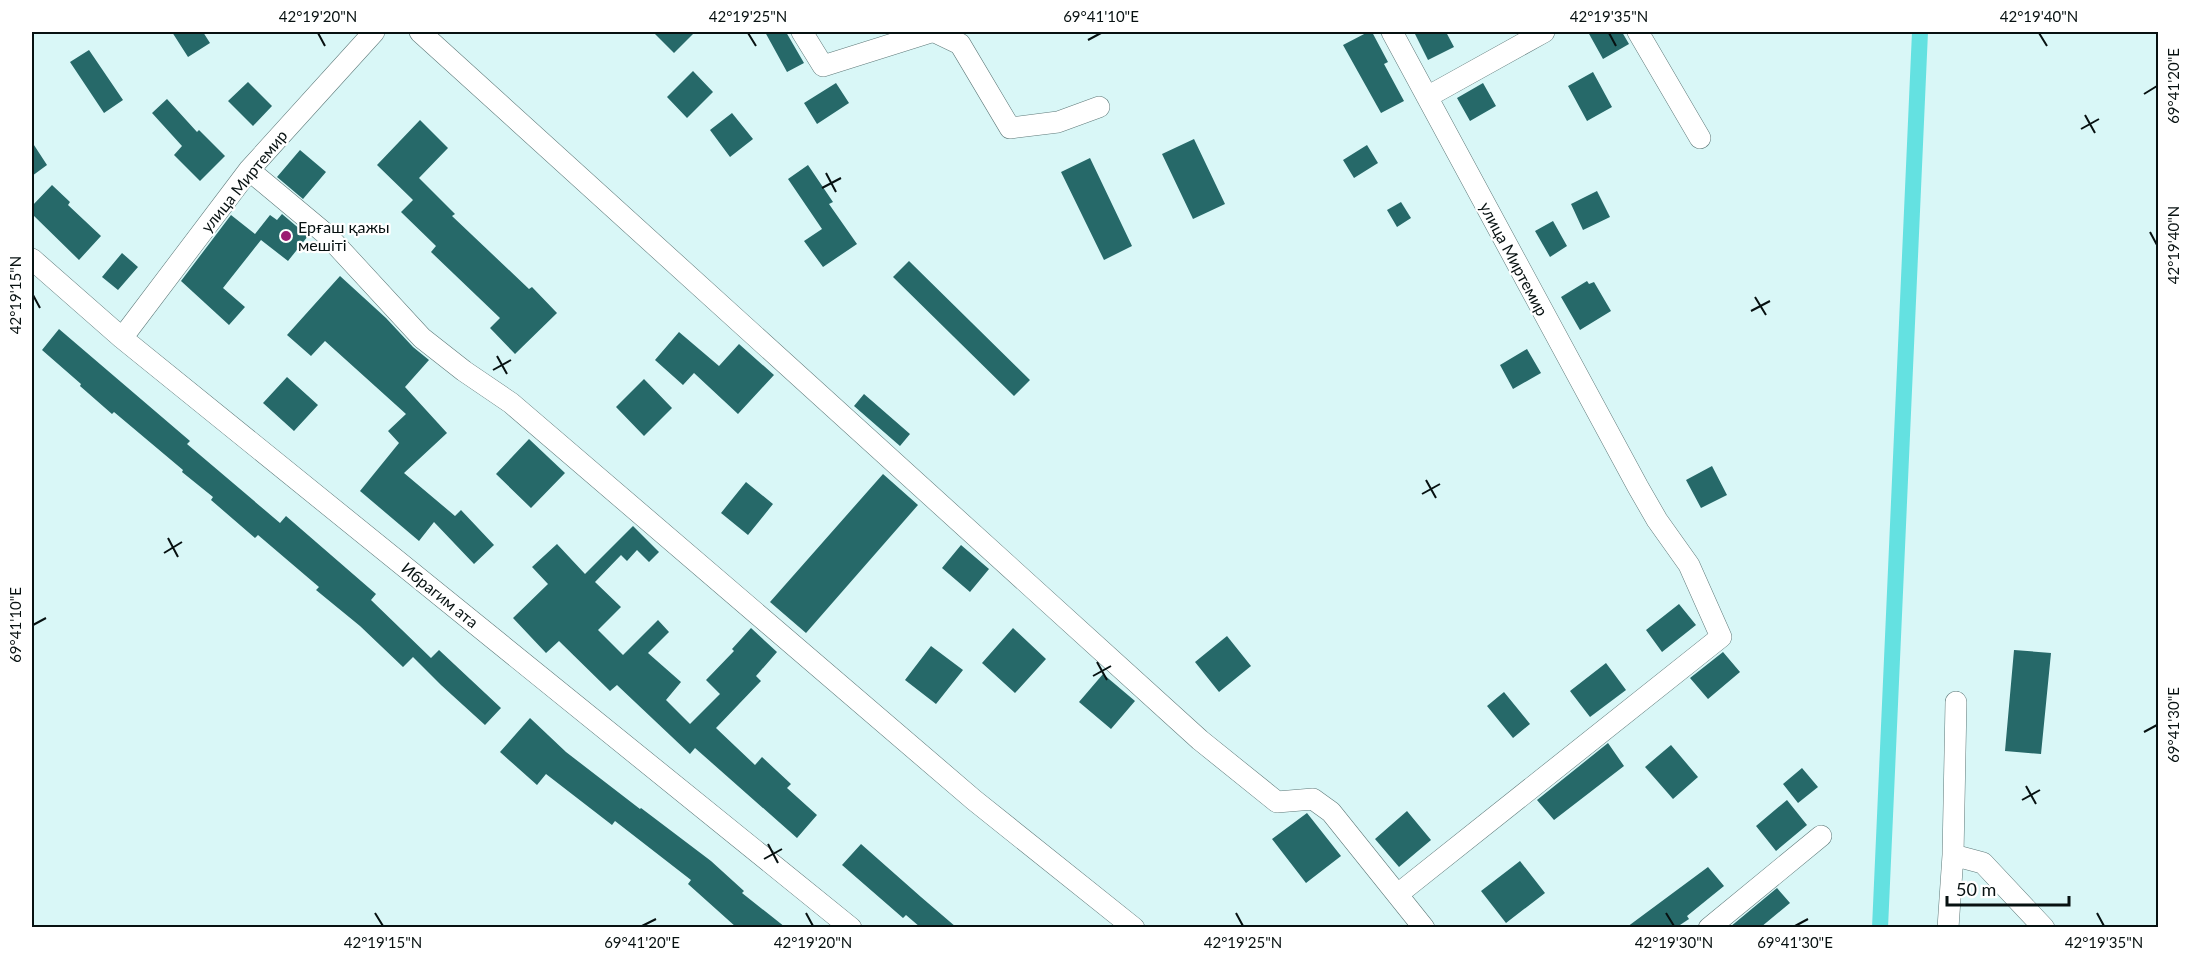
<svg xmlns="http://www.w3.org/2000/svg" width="2190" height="959" viewBox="0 0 2190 959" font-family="Lato,sans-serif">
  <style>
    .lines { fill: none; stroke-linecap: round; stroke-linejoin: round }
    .canal { stroke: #64e1e1; stroke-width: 16 }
    .building { fill: #266969 }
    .minor-casing { stroke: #5e7979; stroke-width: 22 }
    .minor { stroke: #fff; stroke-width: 21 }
    .ticks { fill: none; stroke: #071111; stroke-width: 2 }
    .poi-dot { fill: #9a1b71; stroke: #fff; stroke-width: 2 }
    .labels { text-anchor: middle; stroke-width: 4.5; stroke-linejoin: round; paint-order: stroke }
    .street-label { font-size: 16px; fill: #071111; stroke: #fff }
    .poi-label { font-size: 16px; fill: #071111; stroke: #fff; text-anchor: start }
    .neatline { fill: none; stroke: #071111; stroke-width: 2 }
    .ticks-label { font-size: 15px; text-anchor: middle; fill: #071111 }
  </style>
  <rect width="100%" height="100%" fill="#d9f7f7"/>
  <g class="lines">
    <path class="canal" d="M1880,928L1920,32"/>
  </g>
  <path class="building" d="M172,32H203L210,43L188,57Z
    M653,32H695L674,53Z
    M765,32H786L804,63L787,72Z
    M1368,32H1372L1388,62L1384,64L1404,101L1381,113L1343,45Z
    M1414,32H1446L1454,47L1428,60Z
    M1588,32H1622L1629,44L1603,59Z
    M89,50L123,100L104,113L70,62Z
    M693,71L713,92L687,118L667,97Z
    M1593,72L1612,107L1587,121L1568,86Z
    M248,82L272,106L253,126L228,101Z
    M836,83L849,103L817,124L804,103Z
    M1483,83L1496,106L1470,121L1457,98Z
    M167,99L197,132L199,130L225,156L200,181L174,155L182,146L152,113Z
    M732,113L753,139L730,157L710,130Z
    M420,120L448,148L419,178L455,214L452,216L529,289L532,287L557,313L515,354L490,328L500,318L431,252L436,246L401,212L413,200L377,165Z
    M1194,139L1225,204L1193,219L1162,154Z
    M32,142L47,165L32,176Z
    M1367,145L1378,163L1354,178L1343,160Z
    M300,150L326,172L303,199L277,177Z
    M1090,158L1132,246L1104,260L1061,172Z
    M808,165L833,202L829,204L857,244L823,267L804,241L822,229L788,179Z
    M52,185L70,202L68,205L101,236L79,260L32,214V206Z
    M1597,191L1610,217L1583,230L1571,204Z
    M1401,202L1411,218L1397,227L1387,210Z
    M282,214L308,236L288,261L261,240L223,288L245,307L229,325L181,281L231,215L255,234L270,215L277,220Z
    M1553,221L1567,246L1550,257L1535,231Z
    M122,253L138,267L118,290L102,277Z
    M909,261L1030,380L1014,396L893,277Z
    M340,276L386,318L413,347L429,360L405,387L447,433L404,473L455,516L461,510L494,545L474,564L434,522L419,541L360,491L399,443L388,431L406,414L325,341L311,356L287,335Z
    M1587,281L1589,284L1594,282L1611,311L1580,330L1561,297Z
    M59,329L190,441L187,444L280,523L286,516L376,594L371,600L431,658L439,650L501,708L485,725L441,685L413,657L403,667L360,626L316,590L319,587L258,535L255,538L211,500L213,497L182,472L183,470L114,412L112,414L80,386L81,384L42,350Z
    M679,332L719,366L739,344L774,375L738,414L694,373L683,385L655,360Z
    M1527,349L1541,373L1513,389L1500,365Z
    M287,377L318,405L294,431L263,403Z
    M644,379L672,408L644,436L616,407Z
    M864,394L910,434L900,446L854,406Z
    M529,439L565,473L531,508L496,474Z
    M1712,466L1727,495L1701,508L1686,480Z
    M883,474L918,505L806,633L770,602Z
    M746,482L773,504L748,535L721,513Z
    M633,526L659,552L649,562L637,550L627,561L621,555L595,582L621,607L598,630L623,655L658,620L669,632L648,653L681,682L666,700L690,724L720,694L706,680L734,651L732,649L751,628L777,652L756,676L761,681L716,728L755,765L762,757L791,784L787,788L817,815L797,838L695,748L690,754L617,685L610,691L559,641L546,653L513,618L548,584L532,567L557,544L585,574Z
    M961,545L989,569L970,592L942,568Z
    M1679,604L1696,625L1662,652L1646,630Z
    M1013,628L1046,659L1015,693L982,663Z
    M1227,636L1251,666L1219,692L1195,662Z
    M931,646L963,670L936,704L905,680Z
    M2014,650L2051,653L2041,754L2005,751Z
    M1723,652L1740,672L1708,699L1690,678Z
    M1606,663L1626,690L1590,717L1570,691Z
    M1103,674L1135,701L1111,729L1079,702Z
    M1504,692L1530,724L1513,738L1487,706Z
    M530,718L566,752L640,809L641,808L711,861L744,891L742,893L785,927H736L688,884L691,880L615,821L612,825L546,774L537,785L500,752Z
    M1608,743L1624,766L1554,820L1537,800Z
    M1671,745L1698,777L1673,799L1645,767Z
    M1802,768L1818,787L1798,803L1783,784Z
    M1787,800L1807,825L1776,851L1756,826Z
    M1407,811L1431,840L1399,867L1375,839Z
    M1307,813L1341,856L1306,883L1272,839Z
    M861,844L921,897L956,927H920L906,915L903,918L842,865Z
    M1520,861L1545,893L1506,923L1481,891Z
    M1708,867L1724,886L1687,916L1689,919L1677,927H1627Z
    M1777,888L1790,903L1761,927H1730Z"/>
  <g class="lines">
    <g class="minor-casing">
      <path id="minor" d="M420,32L1200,740L1277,802L1313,799L1331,812L1424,928
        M802,32L823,66L931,32
        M935,32L960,44L1010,128L1058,122L1099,107
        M1392,32L1638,487L1657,520L1689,565L1721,637L1398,894
        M1638,32L1700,138
        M1427,97L1544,32
        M249,170L327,235L422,338L464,371L511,403L974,800L1134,928
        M32,259L122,338L851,928
        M122,338L249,170L374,32
        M1953,855L1983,863L2044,928
        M1709,928L1821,836
        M1948,928L1953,855L1956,702"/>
    </g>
    <use href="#minor" class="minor"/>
  </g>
  <path class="ticks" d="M318,33L325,46M748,33L756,46M1609,33L1616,46M2039,33L2047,46M1088,40L1101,33M2144,94L2157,86M2085,115L2095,133M2081,129L2099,119M826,173L836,192M822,188L841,178M2150,232L2157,245M33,295L40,308M1755,297L1766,315M1751,311L1770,301M497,356L507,374M493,370L511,360M1426,480L1436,498M1422,494L1440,484M168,538L178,557M164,553L182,542M33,625L46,618M1097,662L1107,680M1093,676L1111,666M2144,732L2157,725M2026,786L2036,804M2022,800L2040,790M768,844L778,863M764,859L782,849M375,913L383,926M806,913L813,926M1236,913L1243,926M1666,913L1674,926M2097,913L2104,926M642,926L656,919M1795,926L1808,919"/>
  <circle class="poi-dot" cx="286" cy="236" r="6"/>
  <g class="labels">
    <g class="street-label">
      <text transform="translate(244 181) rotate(-51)" y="6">улица Миртемир</text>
      <text transform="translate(1514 259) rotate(62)" y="6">улица Миртемир</text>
      <text transform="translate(440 595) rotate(39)" y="6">Ибрагим ата</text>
    </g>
    <g class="poi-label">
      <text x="298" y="233">Ерғаш қажы<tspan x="298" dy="18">мешіті</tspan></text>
    </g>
  </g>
  <rect width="2190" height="959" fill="none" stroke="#ffffff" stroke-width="66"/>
  <path d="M1947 896v9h122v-9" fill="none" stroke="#071111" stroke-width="3"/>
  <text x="1956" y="896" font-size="18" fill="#071111" stroke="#ffffff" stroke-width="4.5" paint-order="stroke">50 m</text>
  <rect x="33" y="33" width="2124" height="893" class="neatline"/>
  <g class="ticks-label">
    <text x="318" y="22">42°19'20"N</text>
    <text x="748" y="22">42°19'25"N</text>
    <text x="1101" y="22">69°41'10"E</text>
    <text x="1609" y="22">42°19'35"N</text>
    <text x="2039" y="22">42°19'40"N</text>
    <text transform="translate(2174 86) rotate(-90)" y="5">69°41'20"E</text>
    <text transform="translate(2174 245) rotate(-90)" y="5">42°19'40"N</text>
    <text transform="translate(16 295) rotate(-90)" y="5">42°19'15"N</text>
    <text transform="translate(16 625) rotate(-90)" y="5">69°41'10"E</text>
    <text transform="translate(2174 725) rotate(-90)" y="5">69°41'30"E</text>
    <text x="383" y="948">42°19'15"N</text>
    <text x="642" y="948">69°41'20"E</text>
    <text x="813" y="948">42°19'20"N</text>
    <text x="1243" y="948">42°19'25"N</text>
    <text x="1674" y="948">42°19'30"N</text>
    <text x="1795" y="948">69°41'30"E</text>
    <text x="2104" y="948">42°19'35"N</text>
  </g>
</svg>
